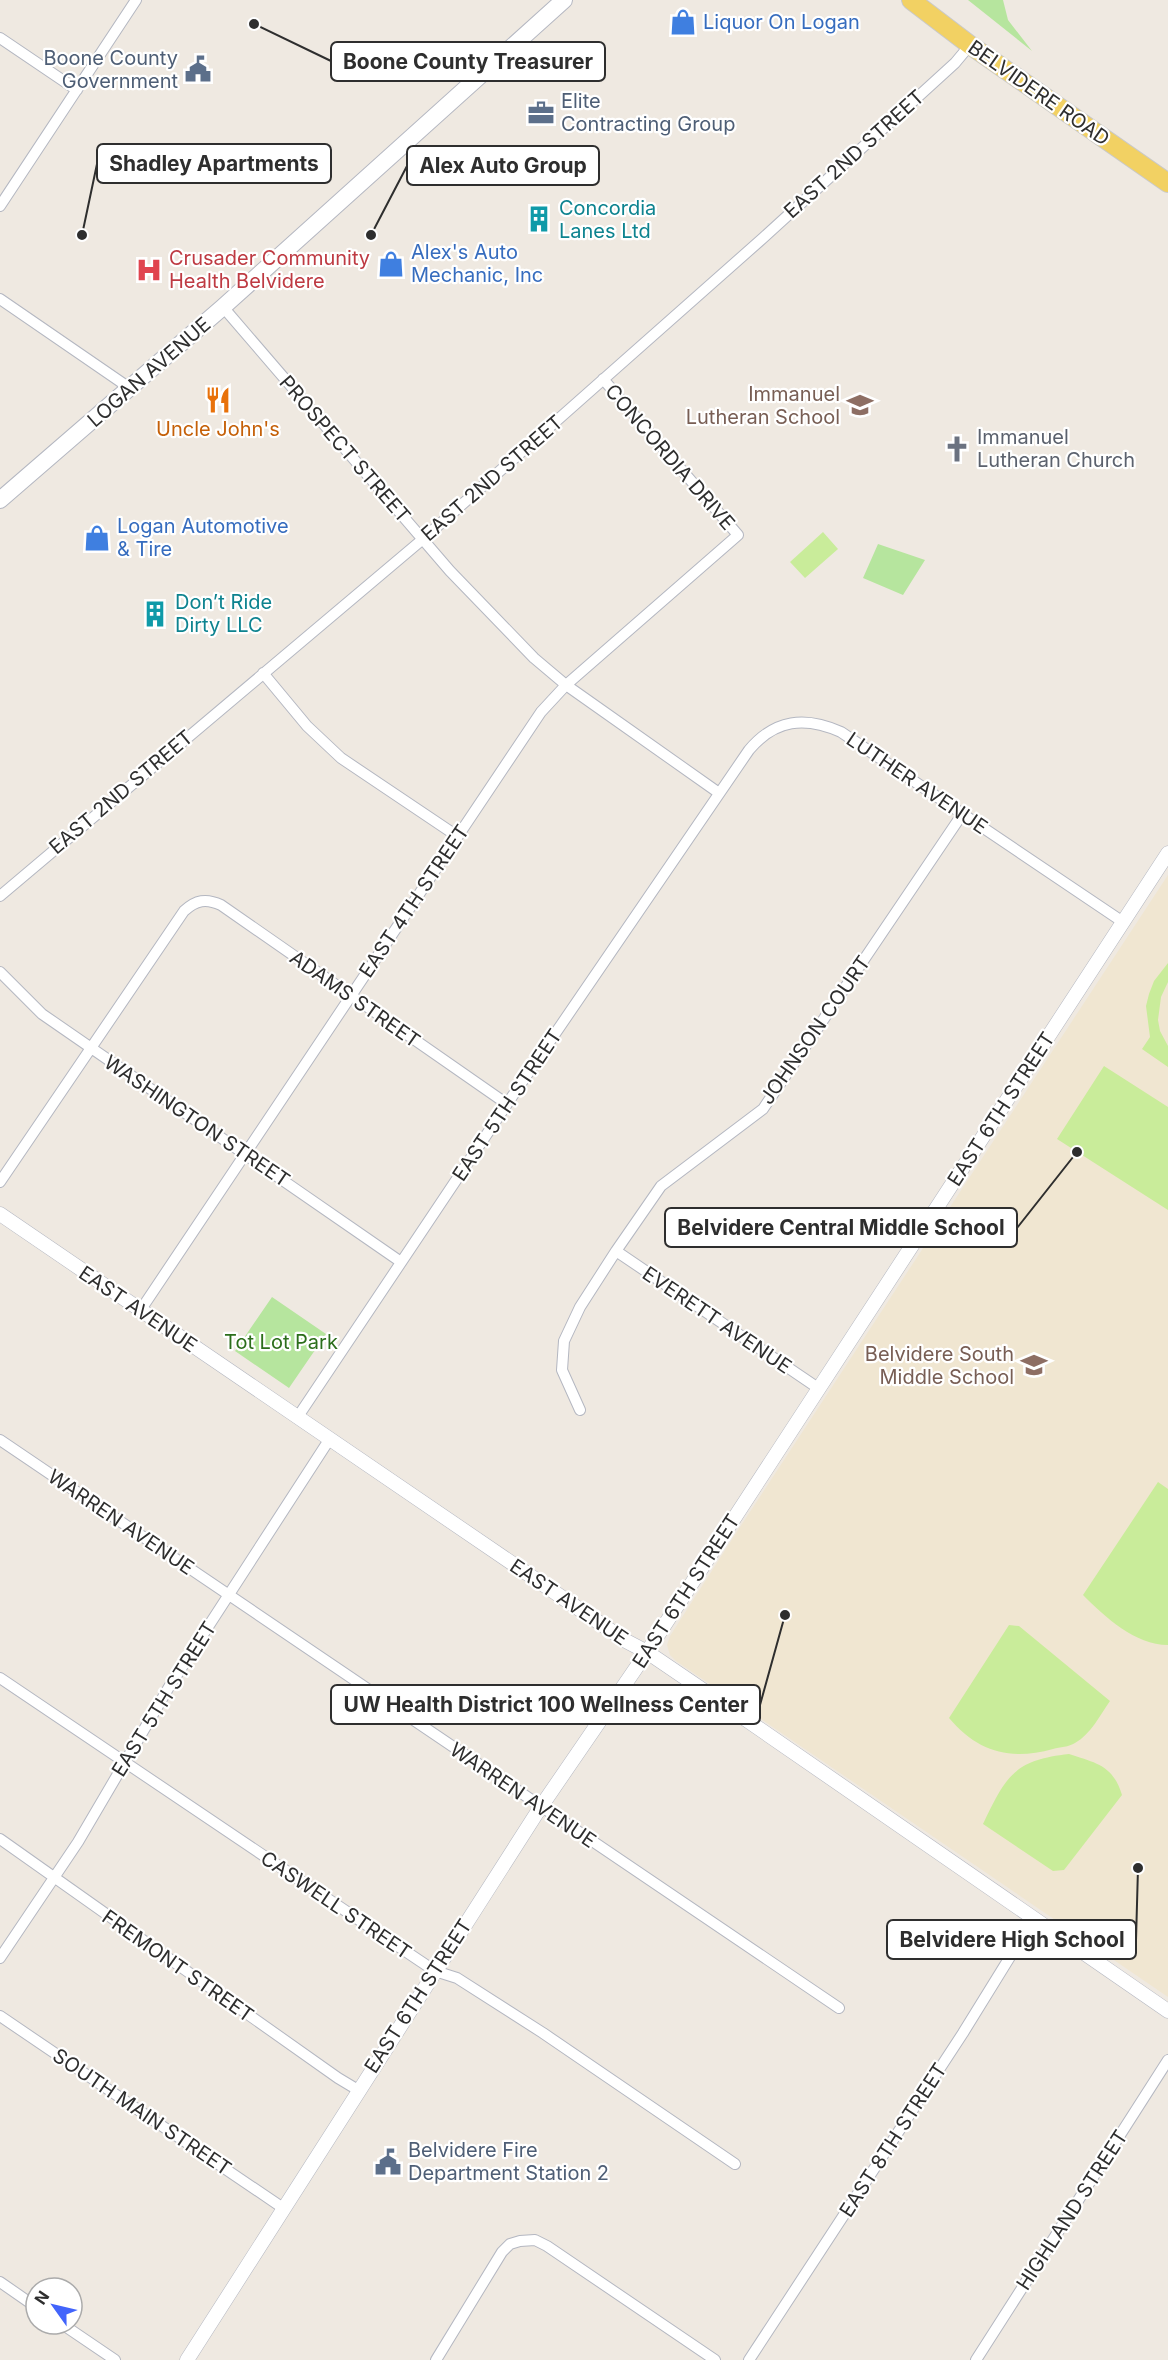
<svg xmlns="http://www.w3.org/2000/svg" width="1168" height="2360" viewBox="0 0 1168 2360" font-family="Inter,sans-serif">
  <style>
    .education { fill: #f0e6d1 }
    .green { fill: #b6e59e }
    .pitch { fill: #c9ec9a }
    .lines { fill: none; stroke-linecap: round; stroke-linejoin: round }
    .minor-casing { stroke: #b4b7c1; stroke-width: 12 }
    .tertiary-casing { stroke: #b4b7c1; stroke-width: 15 }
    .secondary-casing { stroke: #b4b7c1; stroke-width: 18 }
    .primary-casing { stroke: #c9c9c9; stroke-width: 20 }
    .minor { stroke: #fff; stroke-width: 10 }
    .tertiary { stroke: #fff; stroke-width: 14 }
    .secondary { stroke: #fff; stroke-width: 16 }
    .primary { stroke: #f2d163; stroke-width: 18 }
    .labels { text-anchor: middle; stroke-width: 4.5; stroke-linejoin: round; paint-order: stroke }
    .shop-label { font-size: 20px; fill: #366cbe; stroke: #fff; text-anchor: start }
    .service-label { font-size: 20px; fill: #4e5e75; stroke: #fff; text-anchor: start }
    .street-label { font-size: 20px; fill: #2e2e2e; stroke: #fff }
    .culture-label { font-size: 20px; fill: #0d838f; stroke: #fff; text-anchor: start }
    .health-label { font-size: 20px; fill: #be3a42; stroke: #fff; text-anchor: start }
    .education-label { font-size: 20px; fill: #785e54; stroke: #fff; text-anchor: end }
    .food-label { font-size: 20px; fill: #c56008; stroke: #fff }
    .worship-label { font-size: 20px; fill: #5b616d; stroke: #fff; text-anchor: start }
    .park-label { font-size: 20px; fill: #2c6e1b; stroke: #fff }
    .leader { fill: none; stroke: #2e2e2e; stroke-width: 2 }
    .callout-dot { fill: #2e2e2e; stroke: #fff; stroke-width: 2 }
    .callout { fill: #fff; stroke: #2e2e2e; stroke-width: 2 }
    .callout-label { font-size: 21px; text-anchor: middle; font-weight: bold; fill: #2e2e2e }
  </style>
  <rect width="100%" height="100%" fill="#efe9e1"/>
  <path class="education" d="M1168,875V1997L676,1661L670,1655L667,1645L670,1636L738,1530Z"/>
  <path class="green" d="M968,0H1003L1008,20L1032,51Z
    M878,544L925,560L903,595L863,578Z
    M272,1297L326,1334L289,1388L235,1351Z"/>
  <path class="pitch" d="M823,532L838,549L805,578L790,562Z
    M1168,963V982L1161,997L1158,1020L1160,1031L1168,1046V1067L1142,1049L1150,1037L1146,1006L1149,994L1154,981Z
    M1104,1066L1168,1107V1210L1057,1139Z
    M1158,1482L1168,1489V1645C1135,1645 1105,1617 1083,1595Z
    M1009,1625L1019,1626L1110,1701C1100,1715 1091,1734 1075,1743C1069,1747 1060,1747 1053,1749C1010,1761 978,1752 949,1718Z
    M1069,1754C1096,1763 1113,1765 1122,1795L1064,1870L1053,1871L983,1824C1006,1776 1014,1760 1069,1754Z"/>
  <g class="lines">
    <g class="minor-casing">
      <path id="minor" d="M0,38L77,90
        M0,206L136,0
        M0,299L131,389
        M223,307L450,571L534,658L566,685L719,793
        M263,673L307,726L341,758L457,836
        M0,896L423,539L763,238L955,63L970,45
        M0,972L42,1014L401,1262
        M0,1182L184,911C196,900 206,898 221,905L507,1104
        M616,1251L818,1388
        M140,1311L541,712L566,685L738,535L603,379
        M580,1410L562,1370L564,1341L580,1307L616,1251L661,1186L763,1109L963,813
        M297,1418L507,1104L749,750C775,719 805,716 841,732L1123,922
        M0,1440L839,2008
        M0,1678L420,1961L435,1971L457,1978L543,2033L735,2164
        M0,1839L338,2078L358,2090
        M0,1958L78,1842L169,1687L329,1440
        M0,2016L283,2208
        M0,2282L36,2307
        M62,2324L115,2360
        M436,2360L502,2252L510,2244L520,2241L535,2240L547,2246L715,2360
        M749,2360L963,2033L1034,1918
        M976,2360L1168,2060"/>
    </g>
    <g class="tertiary-casing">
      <path id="tertiary" d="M0,1214L626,1641L647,1652L722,1703L1168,2011
        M187,2360L540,1808L647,1652L1168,853"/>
    </g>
    <g class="secondary-casing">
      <path id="secondary" d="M0,500L223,307L564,0"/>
    </g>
    <g class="primary-casing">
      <path id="primary" d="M911,0L970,45L1168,183"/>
    </g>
    <use href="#minor" class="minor"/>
    <use href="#tertiary" class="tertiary"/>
    <use href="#secondary" class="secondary"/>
    <use href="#primary" class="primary"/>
  </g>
  <defs>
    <g id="shop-bare" transform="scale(2.07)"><path d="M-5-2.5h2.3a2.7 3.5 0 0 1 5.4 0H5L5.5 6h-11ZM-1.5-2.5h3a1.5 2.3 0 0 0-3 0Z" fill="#3f7fe0" stroke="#fff" stroke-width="2.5" paint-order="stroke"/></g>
    <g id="civic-bare" transform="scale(2.07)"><path d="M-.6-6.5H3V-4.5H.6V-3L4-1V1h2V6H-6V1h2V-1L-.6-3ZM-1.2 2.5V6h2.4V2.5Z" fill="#5c6f8a" stroke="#fff" stroke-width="2.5" paint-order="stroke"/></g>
    <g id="office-bare" transform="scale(2.07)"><path d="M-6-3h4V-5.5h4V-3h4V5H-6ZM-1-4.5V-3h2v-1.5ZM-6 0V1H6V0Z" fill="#5c6f8a" stroke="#fff" stroke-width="2.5" paint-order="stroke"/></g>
    <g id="building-bare" transform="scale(2.07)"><path d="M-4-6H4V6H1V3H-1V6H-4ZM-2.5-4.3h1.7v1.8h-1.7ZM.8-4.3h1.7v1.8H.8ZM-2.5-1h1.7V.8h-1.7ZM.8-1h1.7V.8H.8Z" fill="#0f9aa8" stroke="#fff" stroke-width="2.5" paint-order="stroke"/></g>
    <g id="hospital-bare" transform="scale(2.07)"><path d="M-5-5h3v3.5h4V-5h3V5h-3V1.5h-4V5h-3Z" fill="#e0444e" stroke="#fff" stroke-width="2.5" paint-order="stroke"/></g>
    <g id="restaurant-bare" transform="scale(2.07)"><path d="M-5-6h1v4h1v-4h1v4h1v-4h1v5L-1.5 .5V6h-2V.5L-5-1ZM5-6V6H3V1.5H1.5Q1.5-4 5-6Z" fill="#e8710a" stroke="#fff" stroke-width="2.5" paint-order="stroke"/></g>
    <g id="school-bare" transform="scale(2.07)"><path d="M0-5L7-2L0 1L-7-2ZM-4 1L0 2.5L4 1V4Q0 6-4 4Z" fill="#8d6e63" stroke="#fff" stroke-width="2.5" paint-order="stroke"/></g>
    <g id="church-bare" transform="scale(2.07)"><path d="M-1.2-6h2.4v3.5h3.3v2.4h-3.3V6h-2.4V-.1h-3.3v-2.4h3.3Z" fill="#6b7280" stroke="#fff" stroke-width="2.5" paint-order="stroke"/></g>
  </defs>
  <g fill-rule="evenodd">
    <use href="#shop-bare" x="683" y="22"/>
    <use href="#civic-bare" x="198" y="69"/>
    <use href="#office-bare" x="541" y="113"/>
    <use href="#building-bare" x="539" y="219"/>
    <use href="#shop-bare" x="391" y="264"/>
    <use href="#hospital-bare" x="149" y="270"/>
    <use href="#restaurant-bare" x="218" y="400"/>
    <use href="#school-bare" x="860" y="405"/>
    <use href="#church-bare" x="957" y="449"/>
    <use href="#shop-bare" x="97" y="538"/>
    <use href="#building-bare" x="155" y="614"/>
    <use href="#school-bare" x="1034" y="1365"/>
    <use href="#civic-bare" x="388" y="2162"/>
  </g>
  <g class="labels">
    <g class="shop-label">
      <text x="703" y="29">Liquor On Logan</text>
      <text x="411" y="259">Alex's Auto<tspan x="411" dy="23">Mechanic, Inc</tspan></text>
      <text x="117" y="533">Logan Automotive<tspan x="117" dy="23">&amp; Tire</tspan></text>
    </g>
    <g class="service-label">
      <text x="178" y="65" text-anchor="end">Boone County<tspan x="178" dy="23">Government</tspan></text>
      <text x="561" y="108">Elite<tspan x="561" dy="23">Contracting Group</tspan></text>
      <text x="408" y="2157">Belvidere Fire<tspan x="408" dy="23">Department Station 2</tspan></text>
    </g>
    <g class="street-label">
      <text transform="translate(1039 93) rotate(35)" y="7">BELVIDERE ROAD</text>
      <text transform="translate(854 154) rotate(-42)" y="7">EAST 2ND STREET</text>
      <text transform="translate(149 372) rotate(-41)" y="7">LOGAN AVENUE</text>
      <text transform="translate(345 449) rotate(49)" y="7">PROSPECT STREET</text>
      <text transform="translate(670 457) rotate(49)" y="7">CONCORDIA DRIVE</text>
      <text transform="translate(492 478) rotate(-41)" y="7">EAST 2ND STREET</text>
      <text transform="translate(917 783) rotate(34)" y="7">LUTHER AVENUE</text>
      <text transform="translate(121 792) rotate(-40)" y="7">EAST 2ND STREET</text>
      <text transform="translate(414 901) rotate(-56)" y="7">EAST 4TH STREET</text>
      <text transform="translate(355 999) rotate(35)" y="7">ADAMS STREET</text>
      <text transform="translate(815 1030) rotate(-55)" y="7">JOHNSON COURT</text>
      <text transform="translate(507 1105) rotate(-56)" y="7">EAST 5TH STREET</text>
      <text transform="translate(1001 1109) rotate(-57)" y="7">EAST 6TH STREET</text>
      <text transform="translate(197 1121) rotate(34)" y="7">WASHINGTON STREET</text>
      <text transform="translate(138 1309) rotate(34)" y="7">EAST AVENUE</text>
      <text transform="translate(717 1320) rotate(34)" y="7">EVERETT AVENUE</text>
      <text transform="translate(121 1522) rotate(34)" y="7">WARREN AVENUE</text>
      <text transform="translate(686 1591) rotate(-57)" y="7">EAST 6TH STREET</text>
      <text transform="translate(569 1602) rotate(34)" y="7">EAST AVENUE</text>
      <text transform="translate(164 1699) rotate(-58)" y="7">EAST 5TH STREET</text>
      <text transform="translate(523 1795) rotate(34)" y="7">WARREN AVENUE</text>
      <text transform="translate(336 1905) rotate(34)" y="7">CASWELL STREET</text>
      <text transform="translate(178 1966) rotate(35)" y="7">FREMONT STREET</text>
      <text transform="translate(418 1996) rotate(-57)" y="7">EAST 6TH STREET</text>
      <text transform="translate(142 2112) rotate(34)" y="7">SOUTH MAIN STREET</text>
      <text transform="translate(893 2140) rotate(-57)" y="7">EAST 8TH STREET</text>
      <text transform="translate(1072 2210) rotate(-57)" y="7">HIGHLAND STREET</text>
    </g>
    <g class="culture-label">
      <text x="559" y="215">Concordia<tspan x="559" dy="23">Lanes Ltd</tspan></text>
      <text x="175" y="609">Don’t Ride<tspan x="175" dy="23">Dirty LLC</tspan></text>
    </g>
    <g class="health-label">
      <text x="169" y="265">Crusader Community<tspan x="169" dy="23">Health Belvidere</tspan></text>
    </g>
    <g class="education-label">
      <text x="840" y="401">Immanuel<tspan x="840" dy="23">Lutheran School</tspan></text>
      <text x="1014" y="1361">Belvidere South<tspan x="1014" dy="23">Middle School</tspan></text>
    </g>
    <g class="food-label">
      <text x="218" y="436">Uncle John's</text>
    </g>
    <g class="worship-label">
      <text x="977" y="444">Immanuel<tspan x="977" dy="23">Lutheran Church</tspan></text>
    </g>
    <g class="park-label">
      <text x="281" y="1349">Tot Lot Park</text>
    </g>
  </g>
  <path class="leader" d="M254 24L331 61M82 235L97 164M371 235L407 166M1077 1152L1017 1228M785 1615L760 1705M1138 1868L1136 1940"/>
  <g class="callout-dot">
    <circle cx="254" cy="24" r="6"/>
    <circle cx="82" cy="235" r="6"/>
    <circle cx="371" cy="235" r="6"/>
    <circle cx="1077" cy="1152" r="6"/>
    <circle cx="785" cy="1615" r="6"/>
    <circle cx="1138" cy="1868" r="6"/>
  </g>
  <g class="callout">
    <rect x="331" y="42" width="274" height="39" rx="6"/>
    <rect x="97" y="144" width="234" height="39" rx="6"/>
    <rect x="407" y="146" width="192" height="39" rx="6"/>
    <rect x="665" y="1208" width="352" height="39" rx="6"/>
    <rect x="331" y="1685" width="429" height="39" rx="6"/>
    <rect x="887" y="1920" width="249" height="39" rx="6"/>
  </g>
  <g class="callout-label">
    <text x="468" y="69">Boone County Treasurer</text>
    <text x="214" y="171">Shadley Apartments</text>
    <text x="503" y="173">Alex Auto Group</text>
    <text x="841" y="1235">Belvidere Central Middle School</text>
    <text x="546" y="1712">UW Health District 100 Wellness Center</text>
    <text x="1012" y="1947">Belvidere High School</text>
  </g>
  <g transform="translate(54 2306) rotate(304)"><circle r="28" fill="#ffffff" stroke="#ababab" stroke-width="1.5"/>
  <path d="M0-4.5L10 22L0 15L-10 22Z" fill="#4264fb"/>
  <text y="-9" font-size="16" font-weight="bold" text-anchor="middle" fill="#2e2e2e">N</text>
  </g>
</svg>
